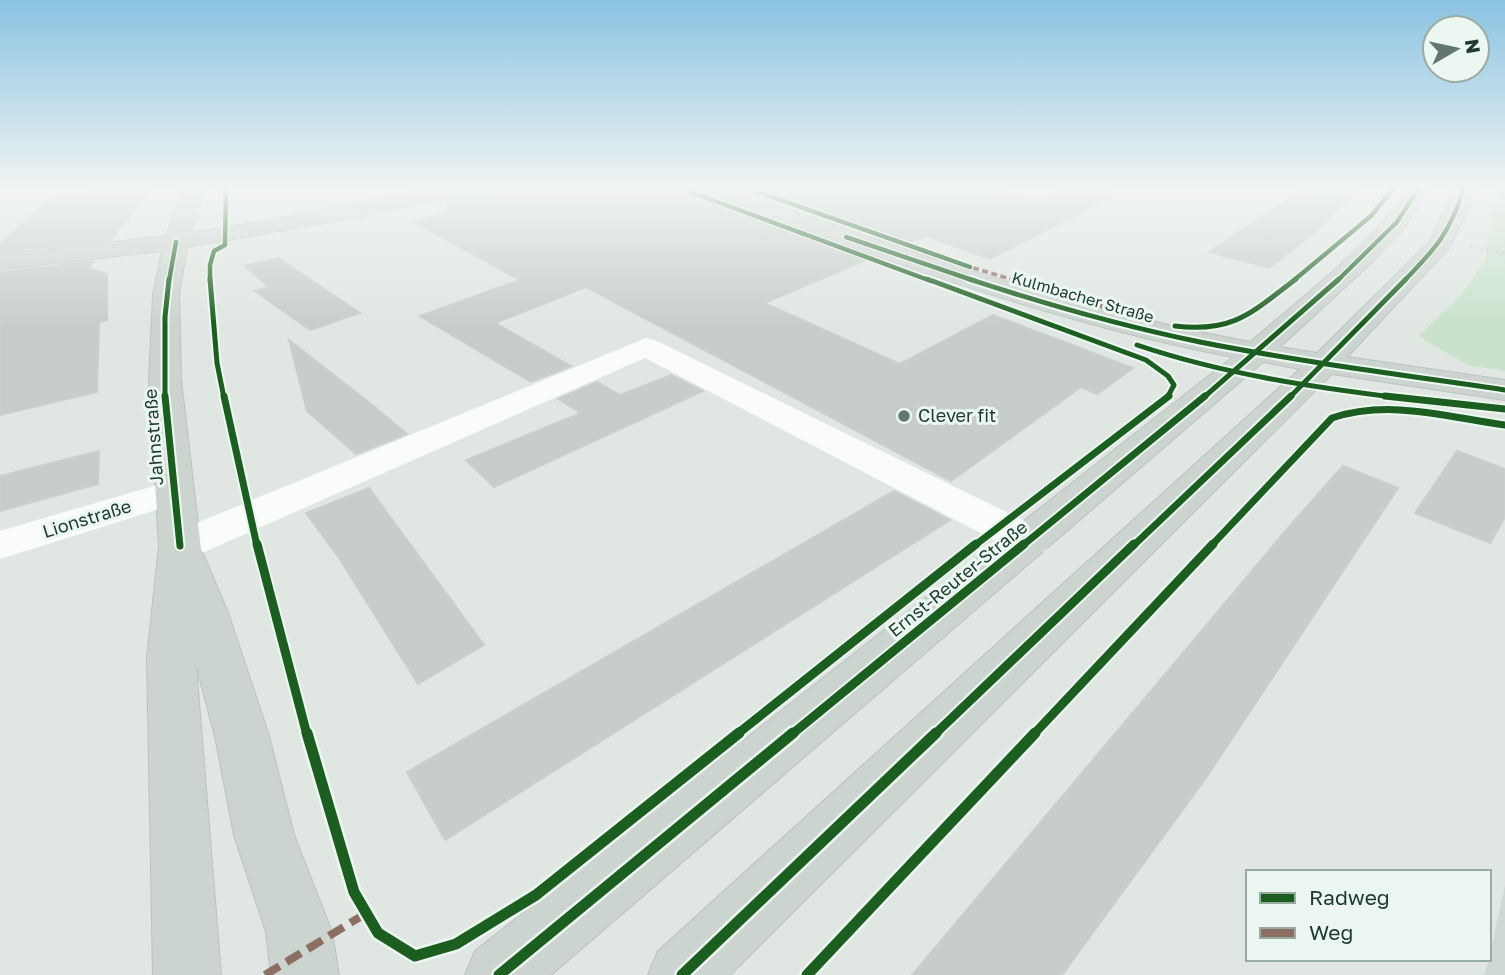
<svg xmlns="http://www.w3.org/2000/svg" width="1505" height="975" viewBox="0 0 1505 975" font-family="'Golos Text',sans-serif">
  <style>
    .built { fill: #cdd9d2 }
    .green { fill: #c8e2cc }
    .building { fill: #c7ceca; stroke: #c9d0cc; stroke-width: 2 }
    .lines { fill: none; stroke-linecap: round; stroke-linejoin: round }
    .major-casing { stroke: #bac4bf; stroke-width: 2 }
    .path { stroke: #bfc7c3; stroke-width: 2.5; stroke-dasharray: 2 3.5; stroke-linecap: butt }
    .minor { fill: #fafbfb; fill-rule: evenodd }
    .major { fill: #ccd4d0; fill-rule: evenodd }
    .quiet-far2 { stroke: #8d6e63; stroke-width: 3.5; stroke-dasharray: 6 3.5; stroke-linecap: butt }
    .quiet-far1 { stroke: #8d6e63; stroke-width: 4.5; stroke-dasharray: 8 4.5; stroke-linecap: butt }
    .quiet { stroke: #8d6e63; stroke-width: 8; stroke-dasharray: 17 8; stroke-linecap: butt }
    .cycleway-far4-casing { stroke: #edf7f1; stroke-width: 7 }
    .cycleway-far3-casing { stroke: #edf7f1; stroke-width: 9 }
    .cycleway-far2-casing { stroke: #edf7f1; stroke-width: 11 }
    .cycleway-far1-casing { stroke: #edf7f1; stroke-width: 13 }
    .cycleway-casing { stroke: #edf7f1; stroke-width: 16 }
    .cycleway-far4 { stroke: #1b5e20; stroke-width: 4.5 }
    .cycleway-far3 { stroke: #1b5e20; stroke-width: 5 }
    .cycleway-far2 { stroke: #1b5e20; stroke-width: 7 }
    .cycleway-far1 { stroke: #1b5e20; stroke-width: 9 }
    .cycleway { stroke: #1b5e20; stroke-width: 11 }
    .poi-dot { fill: #62776d; stroke: #edf7f1; stroke-width: 2.5 }
    .labels { text-anchor: middle; stroke-width: 6; stroke-linejoin: round; paint-order: stroke }
    .far-street-label { font-size: 16px; fill: #1e3a2e; stroke: #edf7f1 }
    .poi-label { font-size: 18px; fill: #1e3a2e; stroke: #edf7f1; text-anchor: start }
    .street-label { font-size: 18px; fill: #1e3a2e; stroke: #edf7f1 }
  </style>
  <rect width="100%" height="100%" fill="#e0e7e3"/>
  <path class="built" d="M1505,885V975H1484L1489,959Z"/>
  <path class="green" d="M1502,188H1505V371L1467,365L1419,336L1461,295L1485,261L1491,217Z"/>
  <path class="building" d="M474,188H695L699,194L873,257L764,303L900,364L993,315L1133,368L1097,394L1081,387L951,481L586,287L495,323L571,366L531,382L420,316L520,280L414,222L449,213L446,200L470,195Z
    M735,188H989L1040,202L1069,188H1109L1113,196L990,259L926,236L902,245Z
    M1305,188H1359L1319,229L1269,268L1209,252Z
    M151,189L111,240L0,252V245L54,195Z
    M278,258L360,313L310,330L255,291L269,287L245,266Z
    M94,261L88,268L107,274V320L99,322L97,392L0,415V272Z
    M289,340L371,404L407,434L356,454L307,411Z
    M671,375L703,391L494,487L466,460L581,413L558,399L597,382L620,395Z
    M99,451L98,484L0,511V476Z
    M1457,451L1505,469V517L1490,543L1415,513Z
    M1343,466L1398,488L1206,778L1062,975H912L1293,522Z
    M369,488L484,645L418,684L339,558L306,513Z
    M894,491L950,520L445,840L407,772Z"/>
  <g class="lines">
    <g class="major-casing">
      <path id="major" d="M185,188H205L191,233L290,217L433,188H472L469,192L462,194L347,219L187,247L179,295L181,380L201,549L228,613L269,736L294,835L332,932L339,975H271L266,932L234,835L215,736L196,665L221,975H153L147,657L159,546L149,380L153,295L162,251L0,269V255L166,236Z
        M697,188H727C899,248 1070,309 1250,342C1306,294 1367,249 1409,188H1429L1405,227L1369,265L1280,347L1317,353L1431,240L1454,188H1474L1469,208L1449,248L1347,357L1505,380V400L1332,374L730,975H648L658,951L1300,369L1263,362L551,975H465L475,951L1233,357C1049,322 875,256 700,192Z"/>
    </g>
    <path class="path" d="M1470,247L1505,253"/>
    <path class="minor" d="M646,338L657,341L1045,531L1051,541L1045,551L1030,555L1015,551L645,358L195,556L180,560L165,556L159,546L165,536Z
      M174,480L188,484L193,492L188,500L0,559V531Z"/>
    <use href="#major" class="major"/>
    <path class="quiet-far2" d="M964,265L1017,281"/>
    <path class="quiet-far1" d="M1011,279L1155,322"/>
    <path class="quiet" d="M265,975L365,914"/>
    <g class="cycleway-far4-casing">
      <path id="cycleway-far4" d="M680,188L931,281
        M747,188L970,267
        M846,237L975,281
        M169,281L176,242
        M210,281V265L214,251L225,245L226,188
        M1293,281L1371,216L1394,188
        M1337,281L1397,222L1419,188
        M1404,281C1436,248 1450,233 1464,188"/>
    </g>
    <g class="cycleway-far3-casing">
      <path id="cycleway-far3" d="M210,279L217,363L224,398
        M927,279L1146,360L1168,376L1174,385L1167,398
        M969,279C1045,304 1122,326 1200,342C1301,362 1403,375 1505,390
        M1175,326C1234,333 1252,312 1296,279
        M1137,345C1223,374 1311,387 1401,398
        M165,398V317L169,279
        M1203,398L1339,279
        M1289,398L1406,279"/>
    </g>
    <g class="cycleway-far2-casing">
      <path id="cycleway-far2" d="M165,396L180,546
        M224,396L257,546
        M1385,396L1505,409
        M974,546L1169,396
        M1022,546L1205,396
        M1133,546L1291,396
        M1211,546L1332,418C1389,399 1447,417 1505,425"/>
    </g>
    <g class="cycleway-far1-casing">
      <path id="cycleway-far1" d="M257,544L307,735
        M736,735L976,544
        M791,735L1024,544
        M934,735L1134,544
        M1033,735L1213,544"/>
    </g>
    <g class="cycleway-casing">
      <path id="cycleway" d="M307,733L354,892L378,933L415,956L456,944L536,895L739,733
        M499,975L793,733
        M682,975L936,733
        M807,975L1035,733"/>
    </g>
    <use href="#cycleway-far4" class="cycleway-far4"/>
    <use href="#cycleway-far3" class="cycleway-far3"/>
    <use href="#cycleway-far2" class="cycleway-far2"/>
    <use href="#cycleway-far1" class="cycleway-far1"/>
    <use href="#cycleway" class="cycleway"/>
  </g>
  <linearGradient id="sky" x2="0" y2="1"><stop stop-color="#8ac3e2"/><stop offset="0.58" stop-color="#f1f4f2"/><stop offset="1" stop-color="#f1f4f2" stop-opacity="0"/></linearGradient>
  <rect width="1505" height="325" fill="url(#sky)"/>
  <circle class="poi-dot" cx="904" cy="416" r="7"/>
  <g class="labels">
    <g class="far-street-label">
      <text transform="translate(1083 297) rotate(16)" y="6">Kulmbacher Straße</text>
    </g>
    <g class="poi-label">
      <text x="918" y="422">Clever fit</text>
    </g>
    <g class="street-label">
      <text transform="translate(154 437) rotate(-94)" y="6">Jahnstraße</text>
      <text transform="translate(87 519) rotate(-17)" y="6">Lionstraße</text>
      <text transform="translate(958 579) rotate(-39)" y="6">Ernst-Reuter-Straße</text>
    </g>
  </g>
  <rect x="1246" y="870" width="245" height="91" fill="#edf7f1" stroke="#9aaba3" stroke-width="2"/>
  <rect x="1260" y="893" width="35" height="10" fill="#1b5e20" stroke="#9aaba3" stroke-width="2"/>
  <text x="1309" y="905" font-size="21" fill="#1e3a2e">Radweg</text>
  <rect x="1260" y="928" width="35" height="10" fill="#8d6e63" stroke="#9aaba3" stroke-width="2"/>
  <text x="1309" y="940" font-size="21" fill="#1e3a2e">Weg</text>
  <g transform="translate(1456 49) rotate(81)"><circle r="33" fill="#edf7f1" stroke="#9aaba3" stroke-width="2"/>
  <path d="M0-5L12 26L0 18L-12 26Z" fill="#62776d"/>
  <text y="-10" font-size="19" font-weight="bold" text-anchor="middle" fill="#1e3a2e">N</text>
  </g>
</svg>
